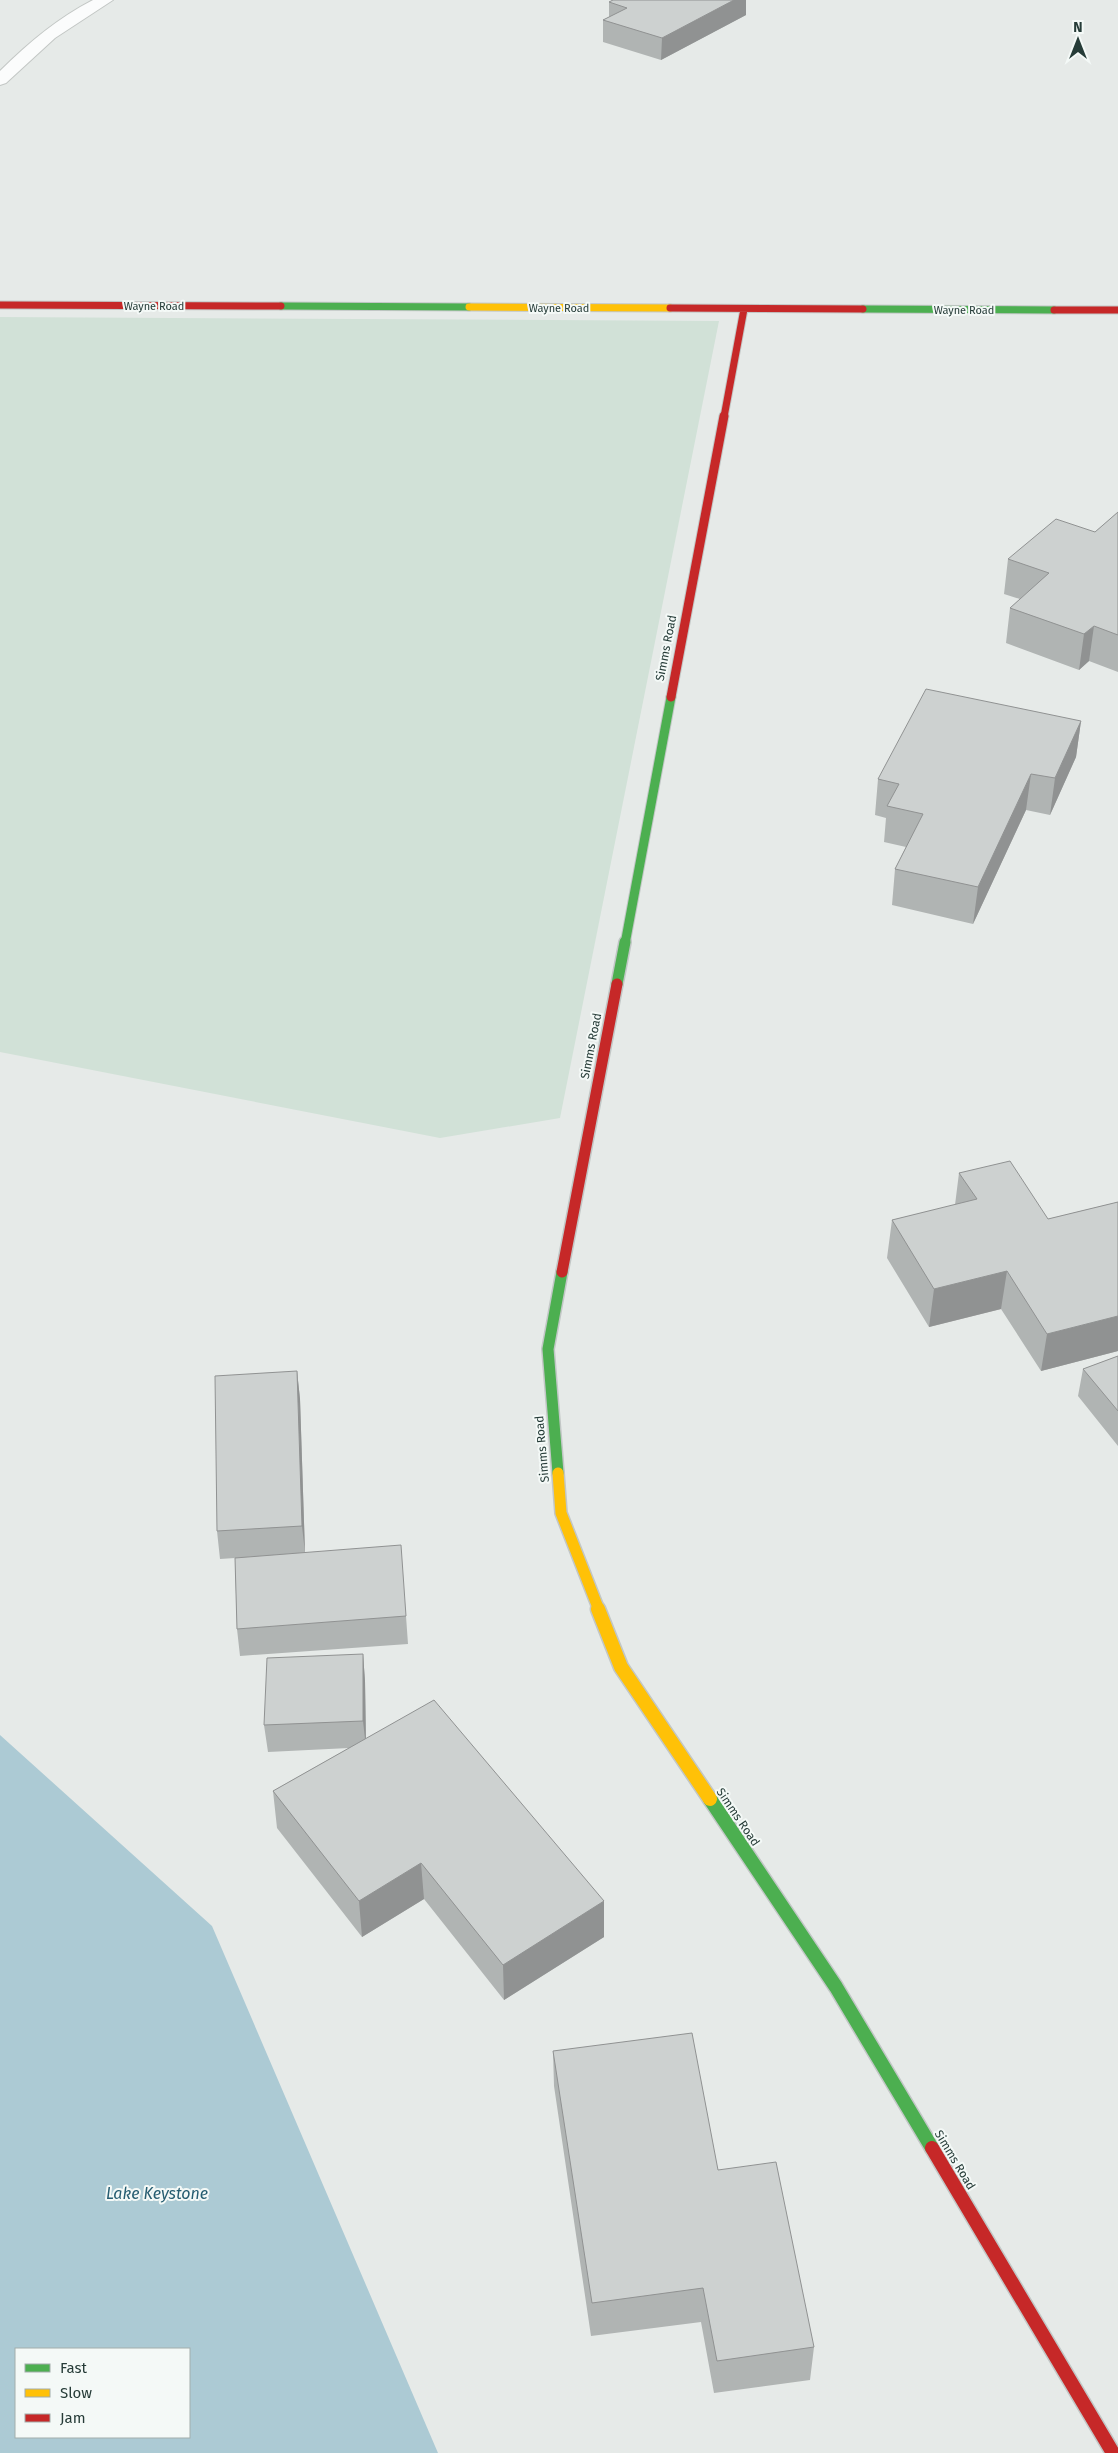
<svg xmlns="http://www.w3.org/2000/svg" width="1118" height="2453" viewBox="0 0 1118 2453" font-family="'Fira Sans',sans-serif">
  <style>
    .green { fill: #d1e1d7 }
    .water { fill: #accad4; fill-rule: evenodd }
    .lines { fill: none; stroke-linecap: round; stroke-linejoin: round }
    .lane-casing { stroke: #c3c7c5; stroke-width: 2 }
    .fast-far3-casing { stroke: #c2c7c6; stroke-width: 9 }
    .fast-far2-casing { stroke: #c2c7c6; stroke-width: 11 }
    .fast-far1-casing { stroke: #c2c7c6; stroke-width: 14 }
    .fast-casing { stroke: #c2c7c6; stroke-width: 17 }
    .slow-far2-casing { stroke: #c2c7c6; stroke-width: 9 }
    .slow-far1-casing { stroke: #c2c7c6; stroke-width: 14 }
    .slow-casing { stroke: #c2c7c6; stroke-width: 17 }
    .jam-far3-casing { stroke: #c2c7c6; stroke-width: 9 }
    .jam-far2-casing { stroke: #c2c7c6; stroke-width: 11 }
    .jam-far1-casing { stroke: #c2c7c6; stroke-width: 14 }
    .jam-casing { stroke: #c2c7c6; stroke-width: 17 }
    .lane { fill: #fbfcfc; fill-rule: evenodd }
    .fast-far3 { stroke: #4caf50; stroke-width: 7 }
    .fast-far2 { stroke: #4caf50; stroke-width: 9 }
    .fast-far1 { stroke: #4caf50; stroke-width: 11 }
    .fast { stroke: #4caf50; stroke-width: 14 }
    .slow-far2 { stroke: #ffc107; stroke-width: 7 }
    .slow-far1 { stroke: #ffc107; stroke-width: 11 }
    .slow { stroke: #ffc107; stroke-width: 14 }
    .jam-far3 { stroke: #c62828; stroke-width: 7 }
    .jam-far2 { stroke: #c62828; stroke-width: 9 }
    .jam-far1 { stroke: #c62828; stroke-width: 11 }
    .jam { stroke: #c62828; stroke-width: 14 }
    .wall { fill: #b0b4b3 }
    .shaded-wall { fill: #909292 }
    .building { fill: #cdd1d0; stroke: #909292 }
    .labels { text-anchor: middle; stroke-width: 4; stroke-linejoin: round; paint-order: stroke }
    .far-street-label { font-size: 11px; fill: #263c38; stroke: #f4f9f7 }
    .street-label { font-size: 12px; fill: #263c38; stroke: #f4f9f7 }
    .near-water-label { font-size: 16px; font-style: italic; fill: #265d71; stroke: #f4f9f7 }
  </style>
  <rect width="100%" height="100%" fill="#e6eae8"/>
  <path class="green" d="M0,317L719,321L560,1118L440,1138L0,1052Z"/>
  <path class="water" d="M0,1735L212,1926L438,2453H0ZM189,2349V2437H16V2349Z"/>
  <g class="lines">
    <g class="lane-casing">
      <path id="lane" d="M93,0H113L55,38L6,83L0,85V71C28,43 58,18 93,0Z"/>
    </g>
    <g class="fast-far3-casing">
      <path id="fast-far3" d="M281,306L469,307
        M863,309L1054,310"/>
    </g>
    <g class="fast-far2-casing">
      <path id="fast-far2" d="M625,944L671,697"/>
    </g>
    <g class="fast-far1-casing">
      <path id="fast-far1" d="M617,984L625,942
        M558,1473L548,1349L562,1272"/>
    </g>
    <g class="fast-casing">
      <path id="fast" d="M710,1799L836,1987L932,2148"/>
    </g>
    <g class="slow-far2-casing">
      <path id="slow-far2" d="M469,307L670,308"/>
    </g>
    <g class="slow-far1-casing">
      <path id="slow-far1" d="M558,1473L561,1513L599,1610"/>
    </g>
    <g class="slow-casing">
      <path id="slow" d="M598,1609L621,1667L710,1799"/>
    </g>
    <g class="jam-far3-casing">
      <path id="jam-far3" d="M0,305L281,306
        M670,308L863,309
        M1054,310H1118
        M724,417L744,309"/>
    </g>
    <g class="jam-far2-casing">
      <path id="jam-far2" d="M671,697L724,416"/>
    </g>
    <g class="jam-far1-casing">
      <path id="jam-far1" d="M562,1272L617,984"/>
    </g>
    <g class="jam-casing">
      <path id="jam" d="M932,2148L1113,2453"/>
    </g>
    <use href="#lane" class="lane"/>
    <use href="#fast-far3" class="fast-far3"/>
    <use href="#fast-far2" class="fast-far2"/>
    <use href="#fast-far1" class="fast-far1"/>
    <use href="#fast" class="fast"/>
    <use href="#slow-far2" class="slow-far2"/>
    <use href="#slow-far1" class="slow-far1"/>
    <use href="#slow" class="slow"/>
    <use href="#jam-far3" class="jam-far3"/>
    <use href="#jam-far2" class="jam-far2"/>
    <use href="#jam-far1" class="jam-far1"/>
    <use href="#jam" class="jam"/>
  </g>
  <path class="wall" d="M613,0H746V15L661,60L603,42V20L609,17V2Z
    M1118,512V672L1089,661L1079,670L1006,643L1010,608L1020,599L1004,594L1008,559L1095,532Z
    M1081,721L1076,757L1050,815L1026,810L973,924L892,905L895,869L906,847L884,842L886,818L875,815L878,779Z
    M959,1173L1048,1219L1118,1202V1351L1041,1371L1001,1309L929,1327L887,1258L892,1220L955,1205Z
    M1118,1356V1446L1078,1396L1083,1369Z
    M297,1371L300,1399L305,1552L406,1616L408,1644L240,1656L237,1629L235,1558L220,1559L217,1531Z
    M363,1654L365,1681L366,1739L604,1901V1937L504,2000L424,1899L362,1937L277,1828L273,1791L349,1748L268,1752L264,1725Z
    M553,2051L718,2170L814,2347L810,2380L714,2393L701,2322L591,2336L554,2086Z"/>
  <path class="shaded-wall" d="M734,0H746V15L661,60L662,38Z
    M1094,626L1089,661L1079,670L1084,634Z
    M1081,721L1076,757L1050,815L1055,778Z
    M1031,774L1026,810L973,924L978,887Z
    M1007,1271L1001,1309L929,1327L934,1289Z
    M1118,1316V1351L1041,1371L1047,1334Z
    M297,1371L300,1399L305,1553L302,1526Z
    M363,1654L365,1681L366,1748L363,1721Z
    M421,1863L424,1899L362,1937L359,1901Z
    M604,1901V1937L504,2000L503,1965Z"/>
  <path class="building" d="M613,0H734L662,38L603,20L627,8L609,2Z
    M1118,512V635L1094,626L1084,634L1010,608L1049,573L1008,559L1056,519L1095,532Z
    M926,689L1081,721L1055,778L1031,774L978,887L895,869L923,814L887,806L899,784L878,779Z
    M1010,1161L1048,1219L1118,1202V1316L1047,1334L1007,1271L934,1289L892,1220L977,1199L959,1173Z
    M1118,1356V1411L1083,1369Z
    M297,1371L302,1526L217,1531L215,1376Z
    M401,1545L406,1616L237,1629L235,1558Z
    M363,1654V1721L264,1725L267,1658Z
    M434,1700L604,1901L503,1965L421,1863L359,1901L273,1791Z
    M692,2033L718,2170L776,2162L814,2347L717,2361L703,2288L592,2303L553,2051Z"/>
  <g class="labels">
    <g class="far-street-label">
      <text x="154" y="310">Wayne Road</text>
      <text x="559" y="312">Wayne Road</text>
      <text x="964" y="314">Wayne Road</text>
    </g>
    <g class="street-label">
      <text transform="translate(666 648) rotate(-79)" y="4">Simms Road</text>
      <text transform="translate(591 1046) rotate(-79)" y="4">Simms Road</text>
      <text transform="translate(542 1449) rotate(-95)" y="4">Simms Road</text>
      <text transform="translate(738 1817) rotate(56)" y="4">Simms Road</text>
      <text transform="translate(955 2160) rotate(59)" y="4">Simms Road</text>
    </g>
    <g class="near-water-label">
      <text x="157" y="2199">Lake Keystone</text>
    </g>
  </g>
  <rect x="15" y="2348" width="175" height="90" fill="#f4f9f7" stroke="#a2adab"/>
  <rect x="25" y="2364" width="25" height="8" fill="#4caf50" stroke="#a2adab"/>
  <text x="60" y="2373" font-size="15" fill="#263c38">Fast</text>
  <rect x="25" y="2389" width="25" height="8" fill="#ffc107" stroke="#a2adab"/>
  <text x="60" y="2398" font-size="15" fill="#263c38">Slow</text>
  <rect x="25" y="2414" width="25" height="8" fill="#c62828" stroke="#a2adab"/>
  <text x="60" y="2423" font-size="15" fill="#263c38">Jam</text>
  <g transform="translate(1078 40)" stroke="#f4f9f7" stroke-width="4" paint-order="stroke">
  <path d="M0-4L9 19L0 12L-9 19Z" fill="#263c38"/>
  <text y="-8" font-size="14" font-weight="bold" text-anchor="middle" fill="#263c38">N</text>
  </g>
</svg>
